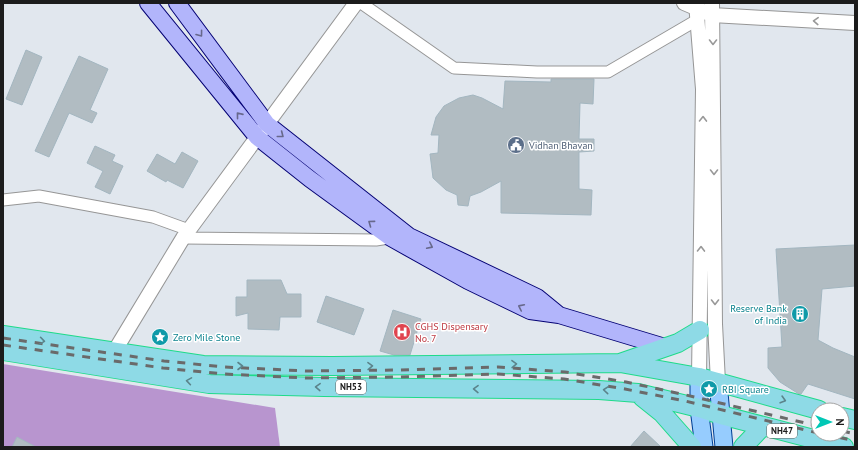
<svg xmlns="http://www.w3.org/2000/svg" width="858" height="450" viewBox="0 0 858 450" font-family="'PT Sans',sans-serif">
  <style>
    .forest { fill: #b895cf }
    .building { fill: #b1bcc2; stroke: #a3b6c0 }
    .lines { fill: none; stroke-linecap: round; stroke-linejoin: round }
    .minor-casing { stroke: #969696; stroke-width: 13 }
    .tertiary-casing { stroke: #969696; stroke-width: 16 }
    .secondary-casing { stroke: #040274; stroke-width: 18 }
    .primary-casing { stroke: #003f94; stroke-width: 19 }
    .trunk-casing { stroke: #1fdb8a; stroke-width: 20 }
    .minor { stroke: #fff; stroke-width: 11 }
    .tertiary { stroke: #fff; stroke-width: 14 }
    .secondary { stroke: #b2b5fb; stroke-width: 16 }
    .primary { stroke: #96ccfe; stroke-width: 17 }
    .trunk { stroke: #8edae6; stroke-width: 18 }
    .rail { stroke: #6a6a6a; stroke-width: 3; stroke-dasharray: 8 8; stroke-linecap: butt }
    .oneway { stroke: #999 }
    .oneway2 { stroke: #67688c }
    .oneway3 { stroke: #5b848b }
    .labels { text-anchor: middle; stroke-width: 3; stroke-linejoin: round; paint-order: stroke }
    .shield { fill: #fff; stroke: #606060; stroke-width: 1 }
    .shield-label { font-size: 9px; font-weight: bold; fill: #1c1c1c }
    .service-label { font-size: 10px; fill: #4e5e75; stroke: #fff; text-anchor: start }
    .culture-label { font-size: 10px; fill: #0d838f; stroke: #fff; text-anchor: start }
    .health-label { font-size: 10px; fill: #be3a42; stroke: #fff; text-anchor: start }
  </style>
  <rect width="100%" height="100%" fill="#e1e7ee"/>
  <path class="forest" d="M3,364L275,408L280,447H3Z"/>
  <path class="building" d="M26,50L42,57L22,105L6,99Z
    M79,56L108,69L90,110L97,113L92,123L69,113L49,157L35,151Z
    M551,79H594L593,104L580,103L579,139H594V151L579,152V189L592,190L591,215L501,213V181L481,192L470,196L468,206L458,205L457,195L446,190L433,178L430,154L438,153L439,135H431L436,117L444,106L459,98L473,95L482,98L503,109L505,81L551,82Z
    M95,146L115,155L112,161L123,166L110,194L95,187L103,171L87,163Z
    M182,152L198,161L183,188L167,180L166,182L147,171L157,154L175,164Z
    M855,245V286L822,289L818,340L833,348L855,357V399L808,384L801,394H799L780,382L768,368V348L782,347L776,249Z
    M247,280H281L287,294H301V317H280L279,330L248,329V313L236,316V297H247Z
    M326,296L364,309L354,335L317,322Z
    M393,310L421,319L410,355H394L380,351Z
    M644,431L661,447H630Z
    M17,437L36,447H12Z"/>
  <g class="lines">
    <g class="minor-casing">
      <path id="minor" d="M361,3L454,68L537,72H608L697,20
        M3,200L39,196L153,217L189,230
        M183,238L376,240L395,237"/>
    </g>
    <g class="tertiary-casing">
      <path id="tertiary" d="M684,3L712,15L855,23
        M696,3L703,89L699,377
        M712,3L715,324L718,382
        M114,352L183,238L356,3"/>
    </g>
    <g class="secondary-casing">
      <path id="secondary" d="M148,3L257,137L310,179L391,238L468,281L530,311L559,315L665,347
        M177,3L267,124L409,236L537,297L559,315"/>
    </g>
    <g class="primary-casing">
      <path id="primary" d="M699,377V408L704,447
        M718,382L724,447"/>
    </g>
    <g class="trunk-casing">
      <path id="trunk" d="M3,335L203,365L332,366L620,363L699,377L819,410
        M3,351L209,384L324,387L599,390L638,393L699,408L721,415L844,447
        M620,363L678,343L700,330
        M642,397L662,413L692,447
        M842,417L855,420
        M743,447L763,426"/>
    </g>
    <use href="#minor" class="minor"/>
    <use href="#tertiary" class="tertiary"/>
    <use href="#secondary" class="secondary"/>
    <use href="#primary" class="primary"/>
    <use href="#trunk" class="trunk"/>
    <path class="rail" d="M3,338L164,361L225,367L306,371L397,370L498,367L565,372L626,382L686,395L818,426
      M3,345L163,368L225,374L305,378L398,377L498,374L564,379L625,389L685,401L818,433
      M842,431L855,434
      M824,434L855,441"/>
  </g>
  <defs><path id="oneway-chevron" d="M-2-3.5L2.5 0L-2 3.5" fill="none" stroke-width="1.6" stroke-linecap="round" stroke-linejoin="round"/></defs>
  <g class="oneway">
    <use href="#oneway-chevron" transform="translate(816 21) rotate(-177)"/>
    <use href="#oneway-chevron" transform="translate(713 42) rotate(90)"/>
    <use href="#oneway-chevron" transform="translate(703 119) rotate(-89)"/>
    <use href="#oneway-chevron" transform="translate(714 172) rotate(90)"/>
    <use href="#oneway-chevron" transform="translate(701 249) rotate(-89)"/>
    <use href="#oneway-chevron" transform="translate(715 302) rotate(90)"/>
  </g>
  <g class="oneway2">
    <use href="#oneway-chevron" transform="translate(200 34) rotate(53)"/>
    <use href="#oneway-chevron" transform="translate(239 115) rotate(-129)"/>
    <use href="#oneway-chevron" transform="translate(281 135) rotate(38)"/>
    <use href="#oneway-chevron" transform="translate(371 223) rotate(-144)"/>
    <use href="#oneway-chevron" transform="translate(430 246) rotate(26)"/>
    <use href="#oneway-chevron" transform="translate(521 307) rotate(-154)"/>
  </g>
  <g class="oneway3">
    <use href="#oneway-chevron" transform="translate(42 341) rotate(9)"/>
    <use href="#oneway-chevron" transform="translate(514 364) rotate(-1)"/>
    <use href="#oneway-chevron" transform="translate(240 366)"/>
    <use href="#oneway-chevron" transform="translate(370 366) rotate(-1)"/>
    <use href="#oneway-chevron" transform="translate(189 381) rotate(-171)"/>
    <use href="#oneway-chevron" transform="translate(318 387) rotate(-178)"/>
    <use href="#oneway-chevron" transform="translate(476 389) rotate(-179)"/>
    <use href="#oneway-chevron" transform="translate(606 390) rotate(-175)"/>
    <use href="#oneway-chevron" transform="translate(783 400) rotate(16)"/>
  </g>
  <defs>
    <g id="civic-disc" transform="scale(0.9)"><circle r="9.5" fill="#5c6f8a" stroke="#fff"/><path d="M-.6-6.5H3V-4.5H.6V-3L4-1V1h2V6H-6V1h2V-1L-.6-3ZM-1.2 2.5V6h2.4V2.5Z" fill="#fff"/></g>
    <g id="building-disc" transform="scale(0.9)"><circle r="9.5" fill="#0f9aa8" stroke="#fff"/><path d="M-4-6H4V6H1V3H-1V6H-4ZM-2.5-4.3h1.7v1.8h-1.7ZM.8-4.3h1.7v1.8H.8ZM-2.5-1h1.7V.8h-1.7ZM.8-1h1.7V.8H.8Z" fill="#fff"/></g>
    <g id="hospital-disc" transform="scale(0.9)"><circle r="9.5" fill="#e0444e" stroke="#fff"/><path d="M-5-5h3v3.5h4V-5h3V5h-3V1.5h-4V5h-3Z" fill="#fff"/></g>
    <g id="sight-disc" transform="scale(0.9)"><circle r="9.5" fill="#0f9aa8" stroke="#fff"/><path d="M0-6L1.8-2.2L6-1.7L2.9 1.2L3.7 5.4L0 3.3L-3.7 5.4L-2.9 1.2L-6-1.7L-1.8-2.2Z" fill="#fff"/></g>
  </defs>
  <g fill-rule="evenodd">
    <use href="#civic-disc" x="516" y="145"/>
    <use href="#building-disc" x="800" y="314"/>
    <use href="#hospital-disc" x="402" y="332"/>
    <use href="#sight-disc" x="160" y="337"/>
    <use href="#sight-disc" x="709" y="389"/>
  </g>
  <g class="labels">
    <g class="shield">
      <rect x="336" y="380" width="30" height="14" rx="3"/>
      <rect x="767" y="424" width="30" height="14" rx="3"/>
    </g>
    <g class="shield-label">
      <text x="351" y="390">NH53</text>
      <text x="782" y="434">NH47</text>
    </g>
    <g class="service-label">
      <text x="529" y="149">Vidhan Bhavan</text>
    </g>
    <g class="culture-label">
      <text x="787" y="312" text-anchor="end">Reserve Bank<tspan x="787" dy="12">of India</tspan></text>
      <text x="173" y="341">Zero Mile Stone</text>
      <text x="722" y="393">RBI Square</text>
    </g>
    <g class="health-label">
      <text x="415" y="330">CGHS Dispensary<tspan x="415" dy="12">No. 7</tspan></text>
    </g>
  </g>
  <rect width="858" height="450" fill="none" stroke="#1c1c1c" stroke-width="8"/>
  <g transform="translate(830 422) rotate(90)"><circle r="19" fill="#ffffff" stroke="#a4a4a4"/>
  <path d="M0-3L7 15L0 10L-7 15Z" fill="#00c8b6"/>
  <text y="-6" font-size="11" font-weight="bold" text-anchor="middle" fill="#1c1c1c">N</text>
  </g>
</svg>
